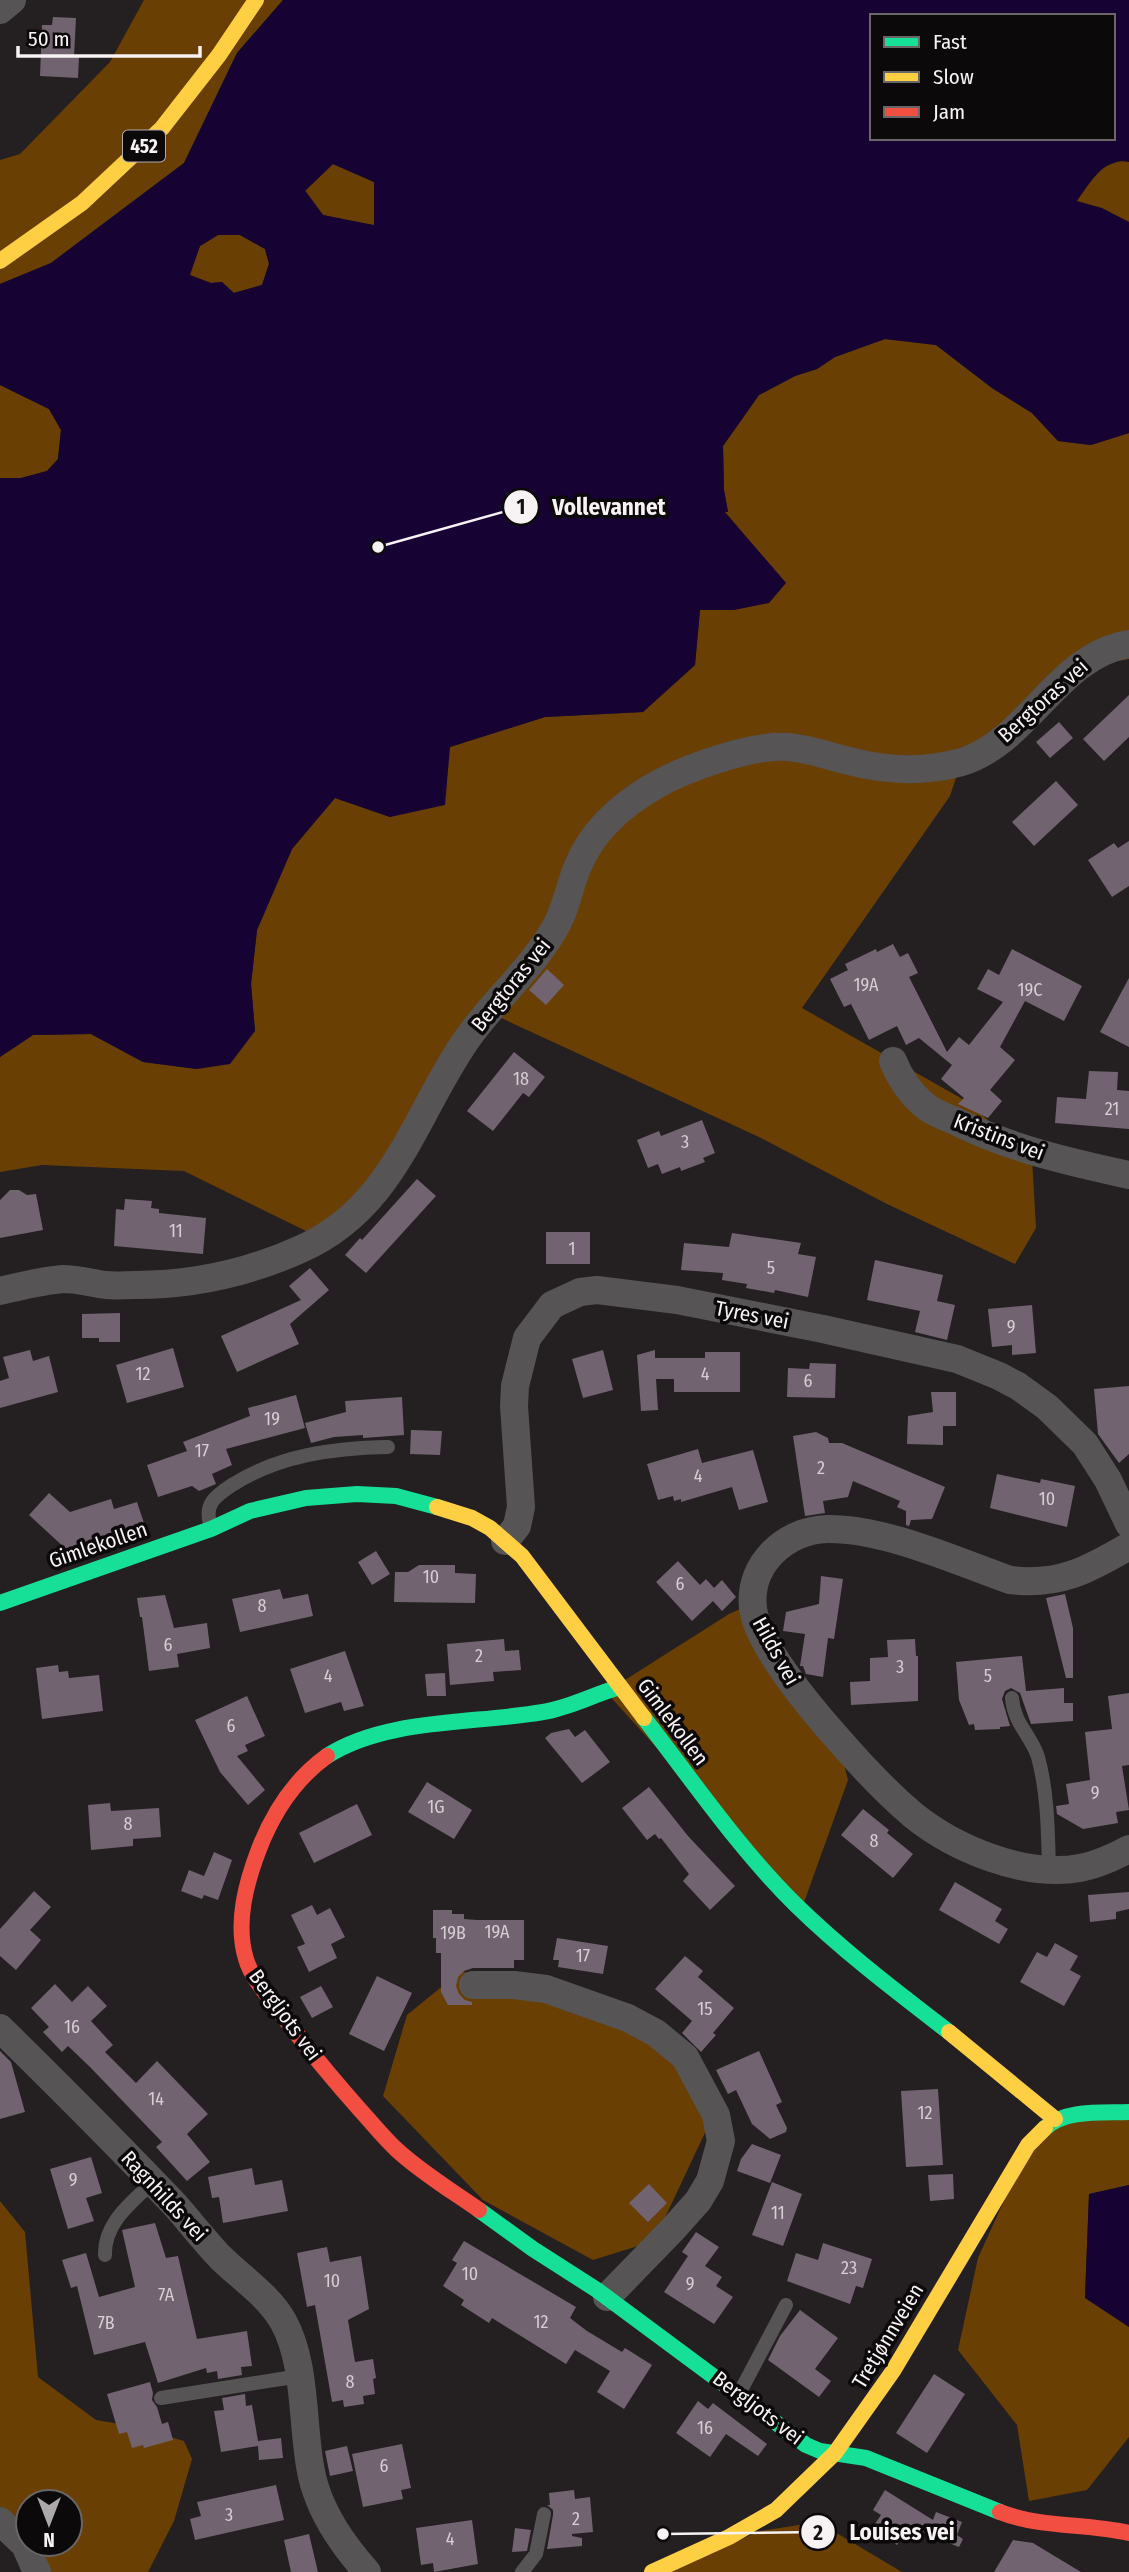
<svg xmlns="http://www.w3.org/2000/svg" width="1129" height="2572" viewBox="0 0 1129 2572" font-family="'Fira Sans Condensed',sans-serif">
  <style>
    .forest { fill: #6a3f04; fill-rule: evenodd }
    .water { fill: #160333; fill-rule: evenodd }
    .building { fill: #726371 }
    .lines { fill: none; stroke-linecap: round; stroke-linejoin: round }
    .lane { stroke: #565454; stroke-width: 14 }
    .street { stroke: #565454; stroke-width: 28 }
    .fast { stroke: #16e098; stroke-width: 16 }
    .slow { stroke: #ffcf43; stroke-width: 16 }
    .jam { stroke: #f24e42; stroke-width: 16 }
    .labels { text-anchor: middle; stroke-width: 7; stroke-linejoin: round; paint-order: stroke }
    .number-label { font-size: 18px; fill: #d6ced3 }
    .shield { fill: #0c090a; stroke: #b0acae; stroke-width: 2 }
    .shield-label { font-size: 19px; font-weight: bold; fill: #f7f2f4 }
    .street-label { font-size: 21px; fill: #f7f2f4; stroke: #0c090a }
    .leader { fill: none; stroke: #f7f2f4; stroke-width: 2.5 }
    .callout-dot { fill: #f7f2f4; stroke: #0c090a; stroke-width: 2.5 }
    .mark-label { font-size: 21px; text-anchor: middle; font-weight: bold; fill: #111 }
    .callout-label { font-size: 23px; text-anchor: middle; font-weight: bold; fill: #f7f2f4; stroke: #0c090a; stroke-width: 7; stroke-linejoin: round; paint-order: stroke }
  </style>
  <rect width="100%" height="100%" fill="#241f21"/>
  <path class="forest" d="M144,0H283L237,53L184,163L51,263L0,284V160L20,154L110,62Z
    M1123,160L1129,162V222L1076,201L1101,168Z
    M333,164L374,182V226L323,215L305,190Z
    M218,235H240L265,249L269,264L262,285L233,293L222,282L211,283L189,275L200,246Z
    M885,339L936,345L992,388L1032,413L1058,441L1091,445L1129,433V659L1068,670L961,763L950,796L802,1008L966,1101L1032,1158L1036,1228L1015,1264L887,1204L759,1137L499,1017L391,1164L312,1234L184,1171L42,1165L0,1172V1057L33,1035L91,1034L143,1062L197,1069L255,1031L251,984L257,930L292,849L335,798L390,817L450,747L545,717L643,712L695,665L700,610H734L786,583L724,512L728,511L724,490L723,446L759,395L795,376L817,369L835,357Z
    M0,385L49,409L61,430L58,459L47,471L21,478H0Z
    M754,1603L836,1733L848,1780L802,1908L606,1692L729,1614Z
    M461,1971L582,2002L662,2030L711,2120L654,2241L593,2260L483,2200L383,2096L407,2015Z
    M1129,2109V2185L1089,2194L1085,2297L1129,2327V2437L1087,2490L1029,2501L1017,2425L958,2350L978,2258L1038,2126Z
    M0,2201L25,2232L38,2377L96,2420L137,2427L184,2441L192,2459L174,2521L148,2572H42L0,2532ZM28,2502H70V2544H28Z
    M818,2522L902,2572H665L760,2531Z"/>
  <path class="water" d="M283,0H1129V162C1104,156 1089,184 1077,201L1102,208L1129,222V433L1091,445L1058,441L1032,413L992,388L936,345L885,339L835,357L817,369L795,376L759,395L723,446L724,490L728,512H725L786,583L769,603L734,610H700L695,665L643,712L545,717L450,747L445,805L390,817L335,798L292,849L257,930L251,984L255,1031L230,1064L197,1069L143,1062L91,1034L33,1035L0,1057V478H21L47,471L58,459L61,430L49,409L0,385V284L51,263L184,163L237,53ZM872,16H1113V138H872ZM333,164L374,182V225L323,215L305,191ZM218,235H240L265,249L269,264L262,285L234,293L222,282L211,283L190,275L200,246Z
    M1129,2185V2327L1085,2298L1089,2194Z"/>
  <path class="building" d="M53,17L76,18L74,57H79L78,78L40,76L42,25H52Z
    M1129,695V737L1104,761L1083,739Z
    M1059,722L1073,738L1050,758L1036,742Z
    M1056,781L1078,805L1034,846L1012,822Z
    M1129,841V886L1112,897L1088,860L1114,843L1118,848Z
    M893,944L900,957L908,953L918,973L909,977L947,1052L959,1037L969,1045L1003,1002L977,989L988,969L999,975L1012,949L1082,986L1064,1021L1025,1001L1000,1047L1015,1060L990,1090L1002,1101L988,1118L958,1104L964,1098L941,1079L952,1065L919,1038L906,1045L897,1026L869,1040L851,1004L844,1007L830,979L848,970L845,964L876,949L877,952Z
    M547,969L564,985L546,1005L529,990Z
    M1129,978V1047L1100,1032Z
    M514,1052L545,1077L529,1097L523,1093L493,1131L467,1111Z
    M1089,1071L1118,1072L1117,1090L1129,1091V1129L1055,1123L1057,1097L1086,1099Z
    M702,1120L715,1153L703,1158L705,1162L681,1171L680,1167L662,1174L658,1164L648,1168L637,1140L659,1131L661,1136Z
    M417,1179L436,1196L366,1273L345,1255L360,1238L362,1240Z
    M10,1190H19L27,1195L36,1194L43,1230L0,1238V1200Z
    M125,1199L152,1201L151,1208L159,1209V1213L206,1218L203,1254L114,1246L116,1209L124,1210Z
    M546,1232H590V1264H546Z
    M732,1233L801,1243L798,1254L816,1257L808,1297L775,1290L774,1293L746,1288L747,1284L722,1280L723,1273L681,1270L684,1243L729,1247Z
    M875,1260L943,1275L937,1301L955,1305L947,1340L915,1332L920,1311L867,1300Z
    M310,1268L329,1290L290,1324L299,1344L237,1372L221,1336L301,1300L289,1286Z
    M1032,1305L1036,1353L1012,1355V1345L992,1347L988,1309Z
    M120,1313V1342H99V1338H82V1314Z
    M173,1348L184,1387L127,1403L116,1365Z
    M30,1350L33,1361L49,1356L58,1392L0,1408V1381L9,1378L3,1357Z
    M603,1350L613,1390L583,1398L572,1359Z
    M655,1350V1358H705V1352H740V1392H674V1379H656L658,1410L641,1411L637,1355Z
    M810,1363L836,1364L835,1398L787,1397L788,1368L809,1369Z
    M1129,1386V1454L1119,1463L1098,1434L1094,1389Z
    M931,1392H956V1426H943V1445L907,1444L908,1416L933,1412Z
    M296,1395L305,1428L226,1449L232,1465L212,1474L216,1484L199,1491L192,1486L158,1497L147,1465L187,1451L183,1442L250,1416L248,1408Z
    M402,1397L404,1435L363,1438V1435L334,1437L311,1443L305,1423L346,1412L345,1401Z
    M411,1430L442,1431L440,1455L410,1454Z
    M816,1432L828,1438L829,1443H842L945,1487L932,1519L911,1520L909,1526L906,1525V1511L897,1507L900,1501L853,1481L848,1497L823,1501L825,1513L805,1516L793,1436Z
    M698,1449L702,1463L753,1450L768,1502L739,1510L732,1487L681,1502V1499L674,1501L673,1496L658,1500L647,1464Z
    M997,1474L1040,1483L1041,1479L1075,1486L1067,1527L990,1508Z
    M49,1493L70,1512L111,1499L114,1509L137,1502L146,1529L107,1542L105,1537L67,1550L29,1515Z
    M376,1551L390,1574L372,1585L358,1562Z
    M678,1561L700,1585L706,1579L714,1588L722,1580L736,1597L722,1611L713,1601L692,1621L656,1582Z
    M419,1565H455V1573L476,1574L475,1603L394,1602L395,1572H408Z
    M821,1576L843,1579L834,1639L828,1638L823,1677L806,1674L803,1666H800L805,1634L783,1631L786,1612L819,1604Z
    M280,1589L283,1599L308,1594L313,1616L240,1632L232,1599Z
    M1065,1594L1073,1628V1678H1066L1046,1598Z
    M165,1595L174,1628L207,1623L210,1648L177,1654L179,1667L149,1671L142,1617H140L137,1598Z
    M504,1639L505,1651L519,1650L521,1670L493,1672L494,1681L450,1685L447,1644Z
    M915,1639L916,1656H918V1701L851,1705L850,1682L870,1681V1658L888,1657L887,1640Z
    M345,1651L364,1706L344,1711L341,1702L305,1713L290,1669Z
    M1022,1656L1026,1691L1064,1688V1703H1073V1721L1031,1724L1020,1693L1011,1688L1005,1691L1002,1699L1010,1726L1000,1727V1729L975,1730L974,1724L969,1725L959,1700L956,1662Z
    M58,1665L59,1672L68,1671L69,1678L99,1675L103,1711L42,1719L36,1668Z
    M445,1673L446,1696H427L425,1674Z
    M1129,1693V1765L1122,1766L1129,1810L1116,1812L1118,1823L1083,1829L1057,1814L1056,1806L1069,1804L1066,1784L1090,1780L1085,1732L1112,1729L1108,1696Z
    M247,1696L265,1736L245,1745L248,1751L237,1756L265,1790L248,1805L220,1772L195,1720Z
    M569,1729L575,1737L585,1730L610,1762L582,1783L545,1738L551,1733Z
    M427,1782L472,1810L454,1839L408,1812Z
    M649,1787L688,1836L735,1886L710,1910L683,1881L689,1874L661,1838L659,1839L655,1834L647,1840L622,1808Z
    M110,1803L111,1811L159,1808L161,1837L133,1839V1846L91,1850L88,1805Z
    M357,1804L372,1835L314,1863L299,1833Z
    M863,1809L889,1830L887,1833L913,1854L893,1878L841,1835Z
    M214,1852L232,1860L218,1900L204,1895L202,1899L181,1891L189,1870L204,1876Z
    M955,1882L1002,1909L995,1921L1008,1929L999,1944L939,1910Z
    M34,1891L51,1907L30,1930L41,1940L16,1970L0,1956V1929Z
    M1129,1892V1909L1116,1912V1919L1090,1922L1088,1895Z
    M312,1905L317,1915L330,1908L345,1937L331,1944L337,1958L309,1972L297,1947L305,1944L291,1915Z
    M433,1910H452V1914H464V1919L477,1920H524V1960H514V1968H473L464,1971L458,1977L456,1986L459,1994L465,2000L472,2002V2005H448L441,1992V1953H436V1938H433Z
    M557,1938L608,1946L603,1974L558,1967L559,1960H553Z
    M1055,1943L1078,1956L1070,1970L1081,1976L1064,2006L1020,1982L1037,1952L1047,1957Z
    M685,1956L703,1971L698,1977L734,2008L713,2033L716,2035L701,2052L682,2033L692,2021L655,1989Z
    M377,1976L412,1993L384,2051L349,2034Z
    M55,1984L72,2002L88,1986L107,2006L91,2021L113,2045L105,2052L136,2083L157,2061L208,2114L187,2134L210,2162L187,2181L156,2147L162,2142L90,2067L68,2046L62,2052L43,2032L49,2027L31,2008Z
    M321,1986L333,2007L312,2018L300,1997Z
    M0,2051L11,2062L25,2112L0,2119Z
    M759,2051L782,2102L776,2105L787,2128L786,2132L770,2139L752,2124L736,2090L728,2094L716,2070Z
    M938,2089L943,2165L906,2167L901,2091Z
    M752,2144L781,2155L770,2183L737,2171L741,2159Z
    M91,2157L102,2193L86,2198L94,2221L68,2229L50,2169Z
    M252,2168L255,2185L282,2180L288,2211L223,2223L219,2197L212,2198L208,2177Z
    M953,2174L954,2199L930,2201L928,2175Z
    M772,2182L802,2194L783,2246L752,2235Z
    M649,2184L667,2203L648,2222L629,2203Z
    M155,2223L166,2258L178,2256L197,2339L247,2331L252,2366L241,2367L242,2375L218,2379L217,2371L207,2373L206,2368L158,2383L145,2342L94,2355L77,2286L71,2288L62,2260L86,2253L99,2297L135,2287L122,2230Z
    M696,2232L719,2247L705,2266L722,2277L716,2286L733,2297L714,2324L664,2292L688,2256L682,2252Z
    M464,2241L576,2307L570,2318L587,2331L622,2352L625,2348L652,2365L624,2409L597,2392L610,2371L575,2350L566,2364L492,2318L489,2323L461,2305L464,2300L443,2286L457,2263L452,2260Z
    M823,2243L872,2259L863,2288L856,2286L850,2304L787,2281L796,2253L818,2260Z
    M327,2247L330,2262L361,2256L369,2309L348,2320L355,2362L373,2359L376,2378L373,2379L375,2394L363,2396L364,2404L344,2407L343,2400L332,2402L315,2305L307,2307L297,2253Z
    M800,2310L838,2338L815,2369L831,2381L819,2397L768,2360L780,2336Z
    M934,2374L965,2394L927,2453L896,2433Z
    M150,2382L153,2393L152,2400L157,2407L162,2424L168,2422L173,2440L144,2448L143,2445L132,2448L127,2432L119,2434L107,2394Z
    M245,2394L246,2406L252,2405L258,2441L281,2438L283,2458L259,2460L258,2446L221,2452L214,2411L224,2410L222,2398Z
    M698,2401L708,2409L713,2403L767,2444L758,2456L726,2434L710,2457L676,2433Z
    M402,2444L411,2488L401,2490L403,2499L363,2507L352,2454Z
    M347,2446L353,2471L330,2476L325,2451Z
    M276,2485L284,2520L195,2540L190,2519L201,2516L197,2502Z
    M574,2490L575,2499L590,2497L593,2532L572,2534V2536L582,2538V2546L547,2549L553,2515V2510L547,2505H550L549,2493Z
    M885,2490L933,2520L936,2512L962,2522L957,2535L963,2539L959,2547L908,2527L897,2545L872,2528L881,2515L873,2510Z
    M472,2520L478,2564L434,2572L433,2563L421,2565L416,2528Z
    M515,2528L531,2530L527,2551L512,2552Z
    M309,2534L318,2572H291L284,2540Z
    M1013,2540L1033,2543L1081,2572H994Z"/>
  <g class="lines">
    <path class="lane" d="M211,1527C203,1505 215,1496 232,1485C279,1455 334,1448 388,1447
      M1012,1698C1014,1724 1031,1735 1038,1757C1048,1794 1048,1833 1049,1871
      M105,2255C104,2223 131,2203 152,2183
      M740,2392L786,2305
      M161,2398L287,2378L300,2380
      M522,2572L536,2554L544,2514"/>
    <path class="street" d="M0,10L12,0
      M893,1061C900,1078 910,1093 924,1105C932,1112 943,1116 953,1120C1008,1148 1069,1162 1129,1175
      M0,1291C20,1286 42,1281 63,1279C78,1279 92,1283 106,1285C115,1286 125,1285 135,1285C194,1285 248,1273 301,1249C395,1207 414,1115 467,1039C493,1002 528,972 552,933C566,912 568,889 578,866C592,831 623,804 656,785C686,768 751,745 786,747C807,748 828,756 849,761C887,771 923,773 962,762C1029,741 1058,655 1129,644
      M505,1541L517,1526L521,1507L514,1406L515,1386L527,1338L552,1305L580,1292L597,1290L677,1300L823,1329L957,1359L999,1376L1018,1386L1047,1407L1085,1444L1108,1480L1129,1524
      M1129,1546C1088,1570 1059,1586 1010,1580C956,1561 884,1528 827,1529C786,1530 748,1564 753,1608C757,1642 802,1697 825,1724C852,1755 880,1787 913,1815C955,1849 1025,1878 1080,1868C1096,1865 1114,1857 1129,1849
      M473,1985H514L546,1989L628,2018L656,2033L685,2057L716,2115L721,2141L710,2181L698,2201L673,2229L607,2297
      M0,2028C59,2086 118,2145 175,2205C190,2222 204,2240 220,2257C241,2278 268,2295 283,2321C306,2362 302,2421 310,2466C316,2506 341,2543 367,2572
      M0,2521L25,2545L37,2572"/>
    <path class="fast" d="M0,1603L211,1529L250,1511L306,1498L357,1494L396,1496L437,1507
      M644,1718C693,1781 739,1849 796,1905C843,1951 897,1992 949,2032
      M327,1756C386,1718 475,1724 543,1712C570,1708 594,1694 620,1687
      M1045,2128C1065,2109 1102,2113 1129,2112
      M479,2210L533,2249L597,2290L806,2445L820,2451L866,2458L1000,2512"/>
    <path class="slow" d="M0,261L82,203L162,128L219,55L256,0
      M437,1507L472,1518L490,1528L522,1556L644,1718
      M949,2032L1055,2119
      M652,2572L729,2537L776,2510L835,2453L893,2371L1028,2145L1045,2128"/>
    <path class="jam" d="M327,1756C295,1779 273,1813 259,1849C246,1883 235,1923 246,1959C251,1976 263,1990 274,2004C301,2041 330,2076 361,2111C373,2124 384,2138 397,2150C422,2173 452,2191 479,2210
      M1000,2512C1041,2528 1086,2523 1129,2533"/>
  </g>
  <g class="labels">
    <g class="number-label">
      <text x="866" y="991">19A</text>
      <text x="1030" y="996">19C</text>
      <text x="521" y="1085">18</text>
      <text x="1112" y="1115">21</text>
      <text x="685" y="1148">3</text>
      <text x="176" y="1237">11</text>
      <text x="572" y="1255">1</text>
      <text x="771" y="1274">5</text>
      <text x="1011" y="1333">9</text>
      <text x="143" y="1380">12</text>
      <text x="705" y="1380">4</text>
      <text x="808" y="1387">6</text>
      <text x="272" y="1425">19</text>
      <text x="202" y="1457">17</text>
      <text x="821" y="1474">2</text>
      <text x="698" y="1482">4</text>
      <text x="1047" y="1505">10</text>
      <text x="431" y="1583">10</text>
      <text x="680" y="1590">6</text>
      <text x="262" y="1612">8</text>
      <text x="168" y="1651">6</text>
      <text x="479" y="1662">2</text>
      <text x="900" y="1673">3</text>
      <text x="328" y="1682">4</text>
      <text x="988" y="1682">5</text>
      <text x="231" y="1732">6</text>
      <text x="1095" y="1799">9</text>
      <text x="436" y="1813">1G</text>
      <text x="128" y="1830">8</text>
      <text x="874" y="1847">8</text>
      <text x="497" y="1938">19A</text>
      <text x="453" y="1939">19B</text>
      <text x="583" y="1962">17</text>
      <text x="705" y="2015">15</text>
      <text x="72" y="2033">16</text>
      <text x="156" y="2105">14</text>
      <text x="925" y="2119">12</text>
      <text x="73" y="2186">9</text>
      <text x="778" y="2219">11</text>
      <text x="849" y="2274">23</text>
      <text x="470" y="2280">10</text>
      <text x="332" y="2287">10</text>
      <text x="690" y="2290">9</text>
      <text x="166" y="2301">7A</text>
      <text x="541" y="2328">12</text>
      <text x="106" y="2329">7B</text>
      <text x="350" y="2388">8</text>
      <text x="705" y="2434">16</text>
      <text x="384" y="2472">6</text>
      <text x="229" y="2521">3</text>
      <text x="576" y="2525">2</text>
      <text x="450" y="2545">4</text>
    </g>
    <rect class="shield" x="123" y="130.5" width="42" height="31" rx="5"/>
    <g class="shield-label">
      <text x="144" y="153">452</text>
    </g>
    <g class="street-label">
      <text transform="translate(1043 701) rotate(-42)" y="7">Bergtoras vei</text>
      <text transform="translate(511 985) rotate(-51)" y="7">Bergtoras vei</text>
      <text transform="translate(999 1137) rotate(21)" y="7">Kristins vei</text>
      <text transform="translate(752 1315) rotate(11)" y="7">Tyres vei</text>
      <text transform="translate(98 1545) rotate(-19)" y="7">Gimlekollen</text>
      <text transform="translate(776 1651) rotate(61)" y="7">Hilds vei</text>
      <text transform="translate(673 1722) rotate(53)" y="7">Gimlekollen</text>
      <text transform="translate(285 2015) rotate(54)" y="7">Bergljots vei</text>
      <text transform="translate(164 2196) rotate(47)" y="7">Ragnhilds vei</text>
      <text transform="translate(888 2336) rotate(-59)" y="7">Tretjønnveien</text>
      <text transform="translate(758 2408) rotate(37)" y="7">Bergljots vei</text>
    </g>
  </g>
  <path class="leader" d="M378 547L521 507M663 2534L818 2532"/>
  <g class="callout-dot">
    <circle cx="378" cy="547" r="7"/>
    <circle cx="663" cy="2534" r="7"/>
    <circle cx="521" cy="507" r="18"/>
    <circle cx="818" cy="2532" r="18"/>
  </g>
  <g class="mark-label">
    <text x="521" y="514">1</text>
    <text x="818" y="2540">2</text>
  </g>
  <g class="callout-label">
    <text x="609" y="515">Vollevannet</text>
    <text x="902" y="2540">Louises vei</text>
  </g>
  <rect x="870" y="14" width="245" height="126" fill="#0c090a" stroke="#6a6668" stroke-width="2"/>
  <rect x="884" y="37" width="35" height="10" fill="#16e098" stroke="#6a6668" stroke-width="2"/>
  <text x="933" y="49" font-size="21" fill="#f7f2f4">Fast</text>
  <rect x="884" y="72" width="35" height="10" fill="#ffcf43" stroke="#6a6668" stroke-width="2"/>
  <text x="933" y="84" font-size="21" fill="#f7f2f4">Slow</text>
  <rect x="884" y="107" width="35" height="10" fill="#f24e42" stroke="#6a6668" stroke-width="2"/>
  <text x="933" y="119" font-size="21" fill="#f7f2f4">Jam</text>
  <g transform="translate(49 2523) rotate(180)"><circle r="33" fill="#0c090a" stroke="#6a6668" stroke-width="2"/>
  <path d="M0-5L12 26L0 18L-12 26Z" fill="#ada8aa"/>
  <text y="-10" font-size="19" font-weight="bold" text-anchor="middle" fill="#f7f2f4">N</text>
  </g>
  <path d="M18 46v10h182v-10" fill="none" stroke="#f7f2f4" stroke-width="3.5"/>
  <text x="28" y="46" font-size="21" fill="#f7f2f4" stroke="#0c090a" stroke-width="5" paint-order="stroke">50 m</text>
</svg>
